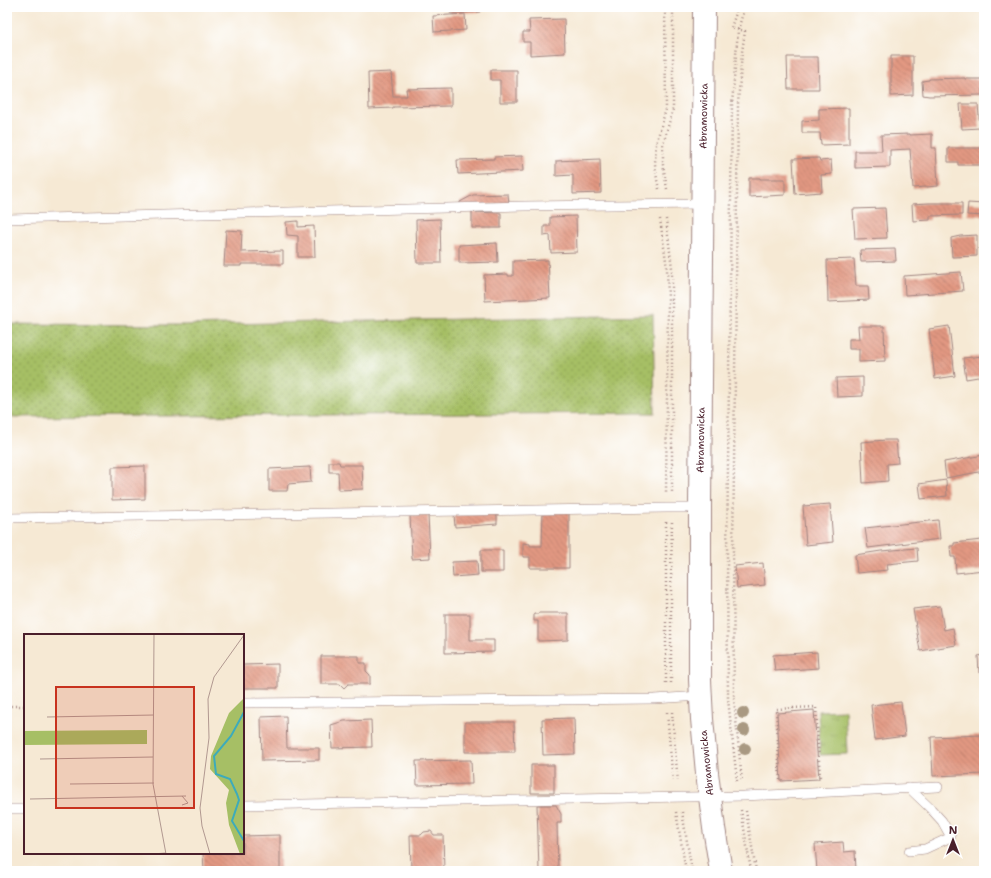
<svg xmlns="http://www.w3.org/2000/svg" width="991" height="878" viewBox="0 0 991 878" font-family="'Shantell Sans',sans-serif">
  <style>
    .grass { fill: url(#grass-dots); stroke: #786f48 }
    .park { fill: url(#park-tufts); stroke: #786f48 }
    .building { fill: url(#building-back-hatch) }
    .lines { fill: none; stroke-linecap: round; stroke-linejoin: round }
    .lane-casing { stroke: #a08480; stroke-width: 10 }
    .primary-casing { stroke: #a08480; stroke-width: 24 }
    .path { stroke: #a08480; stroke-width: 2.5; stroke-dasharray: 1 3; stroke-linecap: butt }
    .lane { stroke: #fff; stroke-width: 9 }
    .primary { stroke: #fff; stroke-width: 22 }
    .tree { fill: #a99982 }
    .labels { text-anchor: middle; stroke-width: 4; stroke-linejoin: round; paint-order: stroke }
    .street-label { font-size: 10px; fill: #4a1f2b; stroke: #fff }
    .inset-river { fill: none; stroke: #3dabbb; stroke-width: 2 }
    .inset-road { fill: none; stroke: #b19890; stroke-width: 1 }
    .view { fill: #c8321e; fill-opacity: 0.15; stroke: #c8321e; stroke-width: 2 }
    .inset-edge { fill: none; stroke: #4a1f2b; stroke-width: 2 }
  </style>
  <defs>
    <pattern id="grass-dots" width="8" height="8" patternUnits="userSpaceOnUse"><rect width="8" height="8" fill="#a6bf65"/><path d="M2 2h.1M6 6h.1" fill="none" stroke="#899b53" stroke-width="1.8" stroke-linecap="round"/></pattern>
    <pattern id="park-tufts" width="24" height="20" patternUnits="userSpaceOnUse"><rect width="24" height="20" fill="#a6bf65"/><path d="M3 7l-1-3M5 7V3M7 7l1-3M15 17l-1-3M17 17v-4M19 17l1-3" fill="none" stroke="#899b53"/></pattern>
    <pattern id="building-back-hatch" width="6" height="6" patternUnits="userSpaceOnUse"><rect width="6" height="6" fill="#e29882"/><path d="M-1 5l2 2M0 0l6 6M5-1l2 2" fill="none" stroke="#b97b6b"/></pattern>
  </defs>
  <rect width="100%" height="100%" fill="#fff"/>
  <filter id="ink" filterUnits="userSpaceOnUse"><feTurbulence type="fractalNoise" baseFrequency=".025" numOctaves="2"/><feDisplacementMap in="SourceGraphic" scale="8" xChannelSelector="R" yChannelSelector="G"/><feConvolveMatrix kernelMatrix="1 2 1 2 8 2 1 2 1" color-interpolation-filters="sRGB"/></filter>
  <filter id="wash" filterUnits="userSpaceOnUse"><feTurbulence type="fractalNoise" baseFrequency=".012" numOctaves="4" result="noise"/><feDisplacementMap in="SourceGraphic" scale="16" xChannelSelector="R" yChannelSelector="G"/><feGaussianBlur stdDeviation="0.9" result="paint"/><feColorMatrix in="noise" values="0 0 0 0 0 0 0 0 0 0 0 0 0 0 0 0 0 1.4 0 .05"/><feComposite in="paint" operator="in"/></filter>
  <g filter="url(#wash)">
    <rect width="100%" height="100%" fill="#f6e9d4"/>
    <path class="grass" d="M653,315L655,413L7,417V324L179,325Z"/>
    <path class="park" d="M845,710L847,754L820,755L818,711Z"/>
    <g id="blocks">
      <path class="building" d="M450,7H480V12L450,13Z
        M465,14L466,30L434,32L433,16Z
        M564,19L565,53L530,55V42H523V32H530L529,20Z
        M891,56H913V95L891,96Z
        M787,57H818L819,89H788Z
        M491,70H517V102H500V80H491Z
        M391,72L393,96H407L406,89L451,88V106L393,107V108L369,109L368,73Z
        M965,78V79H983V95L929,96L923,95L922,81L929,80V79Z
        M960,104H978L980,128L962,129Z
        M849,108V144L821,145L820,133H802V121L819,120V109Z
        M910,134V135L932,134V148H936L938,186L913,188L910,149L890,150V167L855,168V151H882L881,135Z
        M948,148H984V165H958V162H948Z
        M522,156L523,171L458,174L457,160L494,159V157Z
        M819,158L820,161L831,160L832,174L821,175L822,192L795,194L793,159Z
        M600,159L601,193L573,194V175L556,176V161Z
        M749,178H760V179H785V195L749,197Z
        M508,194L509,204L460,206V202L473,195Z
        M929,203H962V215L930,216V220L913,221L912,204Z
        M968,203L984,204V216L967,215Z
        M885,208L887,238L855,239L853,209Z
        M472,212L501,213V228H472Z
        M576,216L577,252L551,253L550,235L544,236V226H550V217Z
        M440,219L441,263H417L416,220Z
        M298,221V227L314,226L315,257H298V236L287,235L286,222Z
        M226,230L242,231L241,252L283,251V264H241V266H224Z
        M977,235V256L952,257L951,238L960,236Z
        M497,243L498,262L459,263V245Z
        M895,249L896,261L861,262L860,250Z
        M854,259L856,286H868L869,300L828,302L827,260Z
        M548,260L550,298L485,301L484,275L508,274V276H513V261Z
        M961,272L963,291L905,295L904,276Z
        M858,326H884L885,361L859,362V349H849V339H859Z
        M949,326L955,376L935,379L929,329Z
        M984,356V376L966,379L963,358Z
        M863,377V396L837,397L836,378Z
        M886,440H896L898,463L887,464L888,481L863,483L861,442Z
        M984,455V471L946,478L944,462Z
        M329,462H339L340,465H362L363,489L339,490L338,472H329Z
        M145,466V499L112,500V467Z
        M310,467L311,482L288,484L287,491H269V469Z
        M946,480L947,496L921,499L919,484Z
        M830,504L833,542L806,545L803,506Z
        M543,511H569V568H530V557H523V543L530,544V546H542Z
        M497,512V524L455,527L454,514Z
        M410,515H428L430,558L412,559Z
        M938,520L940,539L868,548L865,528Z
        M982,540L984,570L956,573L955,557H951L950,546H954V543Z
        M917,548L918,561L887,564L888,570L857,573L855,555L881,551Z
        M481,550H503V572H481Z
        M477,561L478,575L453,577L452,562Z
        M763,563L765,585L737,588L735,566Z
        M940,606L944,630L953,628L956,645L920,651L913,609Z
        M538,613H568V640L538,641V621H534V614H538Z
        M445,614H470V640H494V652L445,653Z
        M817,652L818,668L775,671L773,655Z
        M984,655V672L979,673L978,656Z
        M321,656H359V663H366V671L370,675V684H348L344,688L340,684H321Z
        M278,664V688H243V665Z
        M901,702L905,736L875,740L871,705Z
        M814,710L819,779L781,781L777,713Z
        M286,716L287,748H319V760L262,761L261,717Z
        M574,718L575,754L543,755L542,719Z
        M371,720L372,747L332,748L331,725L344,721Z
        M465,722H514L515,752H465Z
        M983,735L984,774L933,776L931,737Z
        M471,760L472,784L417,785L416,761Z
        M531,765H554V793H531Z
        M537,805H556L561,814V823H557L558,871H539Z
        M431,831L434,835H443L444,870H411L410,835H421L424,832Z
        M280,835V871H204L203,853H243V836Z
        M843,842L844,852L855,851L856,871H817L815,844Z"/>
    </g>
  </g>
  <g filter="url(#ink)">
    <use href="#blocks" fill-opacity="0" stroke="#a08480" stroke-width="1"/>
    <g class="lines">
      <g class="lane-casing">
        <path id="lane" d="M7,219L524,206L702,204
          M7,518L666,508H700
          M243,703L654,699L701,696
          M909,788L931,809L942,821L951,837L925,849L909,851
          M243,805L744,796L938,787
          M7,809H25"/>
      </g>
      <g class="primary-casing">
        <path id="primary" d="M704,7L700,508V680L702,719L707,773L714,828L721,871"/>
      </g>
      <path class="path" d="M658,7V13
        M736,7V13L731,28L745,31L742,52L738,104L733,555L734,699L742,782
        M659,189L657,180L655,164L656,144L666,109L665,7
        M667,189L663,165V144L673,109V13
        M660,219L667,268L668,299L666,493
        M666,219L672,268V493
        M666,683V522
        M671,683V577L672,522
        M7,706H25
        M793,708L816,707L820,777
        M667,712L673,783
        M672,712L678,783
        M780,780L776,709L793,708V712
        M737,781L728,699L727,555L732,104L738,30L743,13V7
        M741,810L751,871
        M746,811L756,871
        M676,812L686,871
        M682,812L692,871"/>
      <use href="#lane" class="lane"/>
      <use href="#primary" class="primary"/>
    </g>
    <g class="tree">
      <circle cx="743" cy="713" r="6"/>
      <circle cx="744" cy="730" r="6"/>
      <circle cx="745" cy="749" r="6"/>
    </g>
  </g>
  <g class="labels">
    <g class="street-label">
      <text transform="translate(703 116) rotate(-89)" y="4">Abramowicka</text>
      <text transform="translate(700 440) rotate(-89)" y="4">Abramowicka</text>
      <text transform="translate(706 763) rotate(-96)" y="4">Abramowicka</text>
    </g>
  </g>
  <g transform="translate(24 634)">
    <rect width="220" height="220" fill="#f6e9d4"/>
    <path d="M220,64V220H216L205,191L202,169L205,156L186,135L187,122L205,79ZM123,96V110L0,111V97Z" fill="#a6bf65"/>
    <path class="inset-river" d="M220,78L207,102L190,122L192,140L206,145L213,160L215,166L208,187L220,207"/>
    <path class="inset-road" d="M130,0L129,150L142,220M23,83L130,81M16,125L129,123M46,150L130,149M158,162L164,169L158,171M6,165L162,162M128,220L142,219M186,220L178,192L176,174L185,104L184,65L190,43L220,1"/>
    <path class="view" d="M32,53H170V174H32Z"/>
    <rect width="220" height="220" class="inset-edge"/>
  </g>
  <rect width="991" height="878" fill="none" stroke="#fff" stroke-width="24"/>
  <g transform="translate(953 840)" stroke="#ffffff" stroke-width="3" paint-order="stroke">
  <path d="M0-3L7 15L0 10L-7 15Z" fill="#4a1f2b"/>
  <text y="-6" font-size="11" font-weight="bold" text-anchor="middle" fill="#4a1f2b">N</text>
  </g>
</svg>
